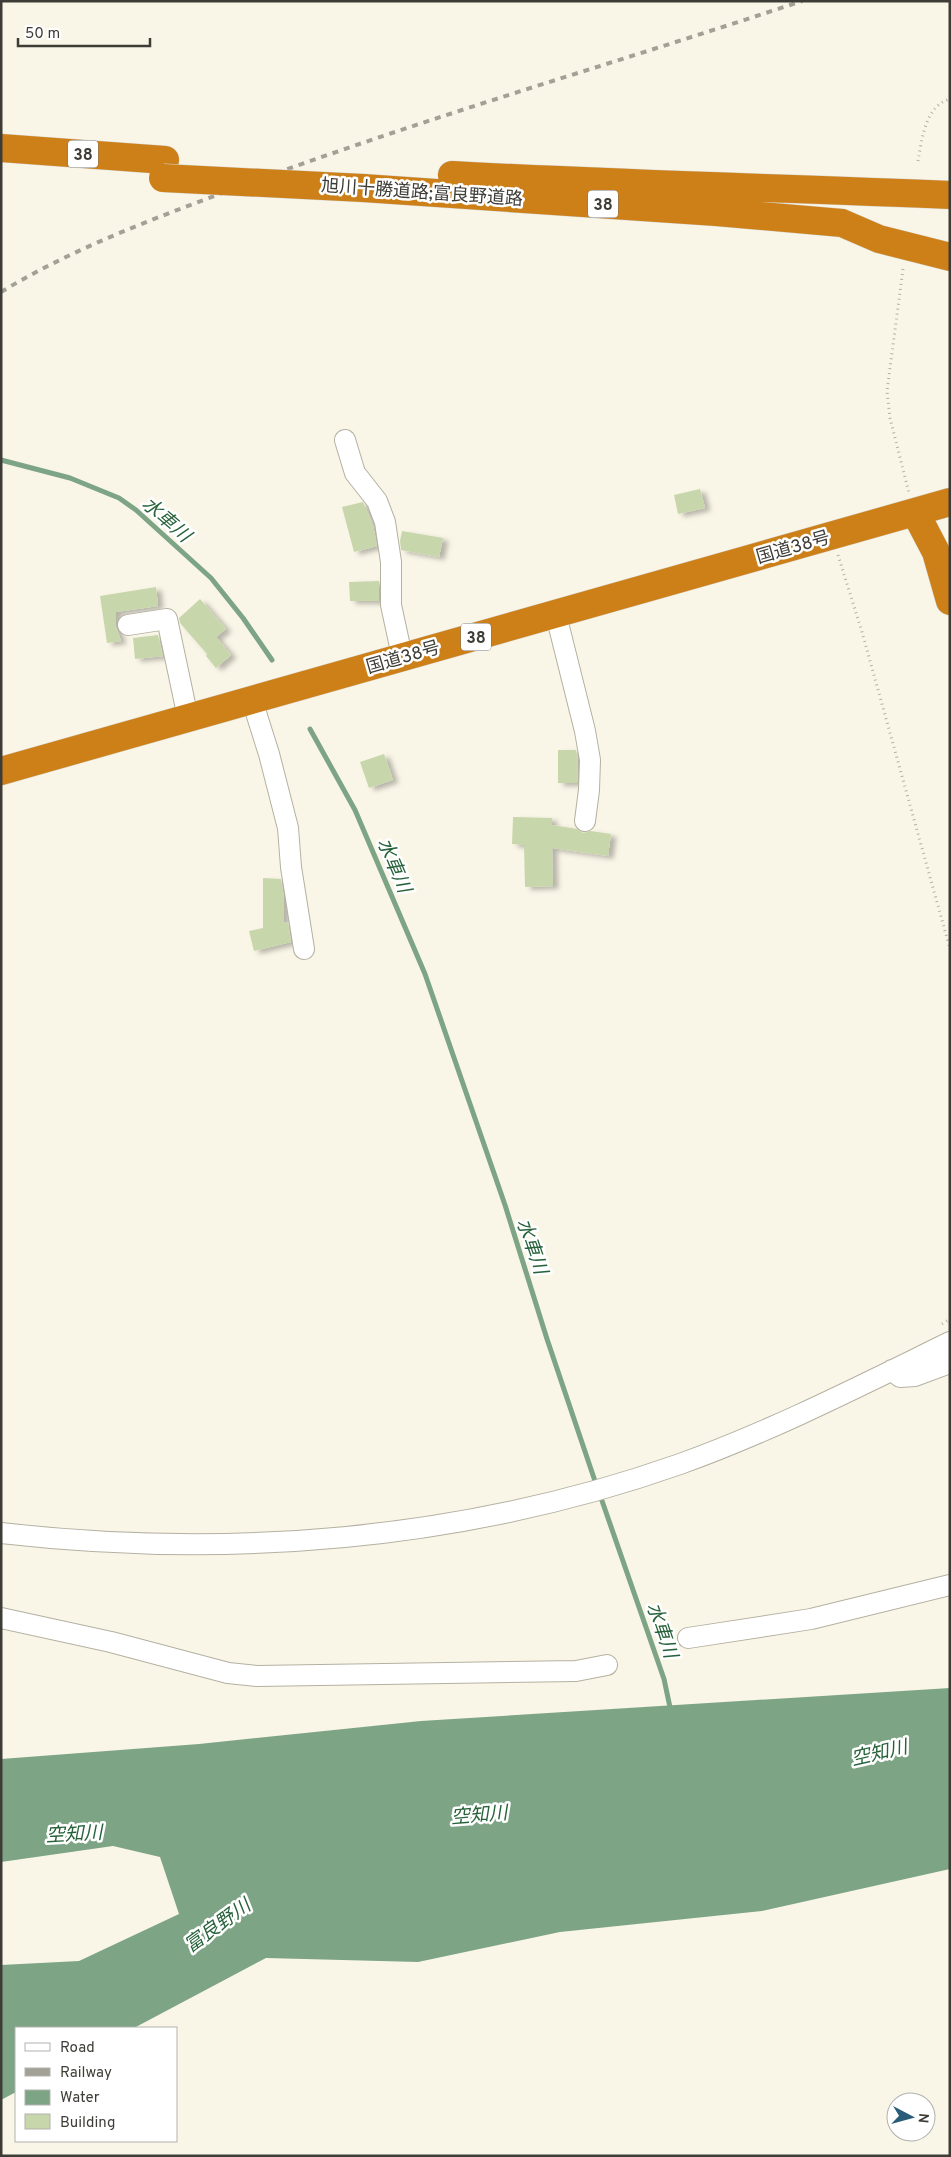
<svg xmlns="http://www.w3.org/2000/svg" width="951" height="2157" viewBox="0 0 951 2157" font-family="Overpass,'Noto Sans JP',sans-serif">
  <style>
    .water { fill: #7ea486 }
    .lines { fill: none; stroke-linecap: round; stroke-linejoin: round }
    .stream { stroke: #7ea486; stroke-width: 5 }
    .building { fill: #c8d7ab; filter: url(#shadow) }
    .minor-casing { stroke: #b4b1a2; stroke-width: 22 }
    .highway-casing { stroke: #d8d8d7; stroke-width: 29 }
    .path { stroke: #b4b0a5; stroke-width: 3; stroke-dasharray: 1 4; stroke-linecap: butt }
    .minor { stroke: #fff; stroke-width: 20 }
    .highway { stroke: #cd8018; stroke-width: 28 }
    .rail { stroke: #a3a096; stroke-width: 4; stroke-dasharray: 6 6; stroke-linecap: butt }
    .highway-bridge-casing { stroke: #d8d8d7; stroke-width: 29; stroke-linecap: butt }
    .highway-bridge { stroke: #cd8018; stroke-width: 28 }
    .labels { text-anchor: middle; stroke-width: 5; stroke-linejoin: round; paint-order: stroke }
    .shield { fill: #fff; stroke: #787673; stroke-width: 1 }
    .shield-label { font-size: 16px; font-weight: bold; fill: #3e3c37 }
    .street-label { font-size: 18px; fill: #3e3c37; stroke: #fff }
    .water-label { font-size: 19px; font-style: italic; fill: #27623a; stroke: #fff }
  </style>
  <defs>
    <filter id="shadow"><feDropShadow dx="5.5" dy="3" stdDeviation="2.5" flood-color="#0004"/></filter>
  </defs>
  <rect width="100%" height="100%" fill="#faf6e7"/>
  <path class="water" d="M950,1688V1869L762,1911L560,1932L418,1962L266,1958L134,2028H16V2092L1,2100V1965L79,1961L179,1914L160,1857L113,1846L1,1862V1759L199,1744L421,1721Z"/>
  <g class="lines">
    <path class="stream" d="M1,460L70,478L119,498L136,510L211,578L243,618L272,660
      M310,729L355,810L425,974L505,1205L547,1339L597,1487
      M600,1495L664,1679L671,1712"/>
  </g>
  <path class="building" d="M700,489L705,508L678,514L674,495Z
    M363,502L373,525L377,546L354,552L342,507Z
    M402,531L443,538L439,557L401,550L400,541Z
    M379,581V601H350L349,582Z
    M156,587L158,606L116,612V627L121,641L107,643L100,596Z
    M200,599L226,629L216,637L231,655L216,668L206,656L207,654L180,623L179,618Z
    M158,635L163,656L135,659L133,638Z
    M558,750H576L578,761L577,783H558Z
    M384,754L393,780L369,788L360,762Z
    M513,817L552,818V825L577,829L583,833L591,831L611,834L608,856L552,848L553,886L525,887L524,845L512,844Z
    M263,878L281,879L284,897V923L288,922L291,942L254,951L249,931L263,928Z"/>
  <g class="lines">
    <g class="minor-casing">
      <path id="minor" d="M345,440L355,473L377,501L385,522L391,562V605L402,656
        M556,615L585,731L590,760L589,790L585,821
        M128,625L167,619L188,718
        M252,700L269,754L288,828L291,867L304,949
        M892,1370L900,1377L915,1376L950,1363
        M1,1533C229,1559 462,1541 680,1464C772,1431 862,1385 950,1342
        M1,1618L111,1642L228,1673L257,1676L576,1671L607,1665
        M688,1638L811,1619L950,1585"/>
    </g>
    <g class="highway-casing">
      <path id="highway" d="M1,148L165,160
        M452,175C618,184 784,188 950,195
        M363,188L716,212L842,223L879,239L950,257
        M915,512L936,552L950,601
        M1,771L950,502"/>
    </g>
    <path class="path" d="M918,161C922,139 925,106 950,99
      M903,269L887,391L890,418L909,493
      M838,555L862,632L950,949
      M942,1324L950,1319"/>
    <use href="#minor" class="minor"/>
    <use href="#highway" class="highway"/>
    <path class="rail" d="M1,292C77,246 161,216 244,185C427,117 616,63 802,1"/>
    <g class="highway-bridge-casing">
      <path id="highway-bridge" d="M163,178L363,188"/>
    </g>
    <use href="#highway-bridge" class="highway-bridge"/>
  </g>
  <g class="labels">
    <g class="shield">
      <rect x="68" y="140.5" width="30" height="27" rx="4"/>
      <rect x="588" y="190.5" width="30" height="27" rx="4"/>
      <rect x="461" y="623.5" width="30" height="27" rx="4"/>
    </g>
    <g class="shield-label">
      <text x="83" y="160">38</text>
      <text x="603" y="210">38</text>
      <text x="476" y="643">38</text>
    </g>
    <g class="street-label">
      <text transform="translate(422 192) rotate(4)" y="6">旭川十勝道路;富良野道路</text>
      <text transform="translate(793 547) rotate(-16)" y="6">国道38号</text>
      <text transform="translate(403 657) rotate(-16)" y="6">国道38号</text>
    </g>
    <g class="water-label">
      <text transform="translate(167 519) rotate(41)" y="7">水車川</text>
      <text transform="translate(395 865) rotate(67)" y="7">水車川</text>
      <text transform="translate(533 1246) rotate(71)" y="7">水車川</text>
      <text transform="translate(663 1630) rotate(71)" y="7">水車川</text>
      <text transform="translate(879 1752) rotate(-13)" y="7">空知川</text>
      <text transform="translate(479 1814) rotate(-5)" y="7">空知川</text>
      <text transform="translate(74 1833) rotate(-3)" y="7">空知川</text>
      <text transform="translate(217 1925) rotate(-36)" y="7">富良野川</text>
    </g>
  </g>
  <rect width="951" height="2157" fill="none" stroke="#3e3c37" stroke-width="5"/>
  <rect x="15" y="2027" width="162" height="115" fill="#ffffff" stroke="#b2b1af"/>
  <rect x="25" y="2043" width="25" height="8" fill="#ffffff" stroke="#b2b1af"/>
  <text x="60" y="2052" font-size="15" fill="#3e3c37">Road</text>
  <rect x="25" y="2068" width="25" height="8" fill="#a3a096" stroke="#b2b1af"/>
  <text x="60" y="2077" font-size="15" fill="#3e3c37">Railway</text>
  <rect x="25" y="2090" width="25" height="15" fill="#7ea486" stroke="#b2b1af"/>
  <text x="60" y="2102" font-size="15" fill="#3e3c37">Water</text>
  <rect x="25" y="2114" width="25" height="15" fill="#c8d7ab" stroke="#b2b1af"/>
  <text x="60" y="2127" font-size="15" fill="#3e3c37">Building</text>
  <g transform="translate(911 2117) rotate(96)"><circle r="24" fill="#ffffff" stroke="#b2b1af"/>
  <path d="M0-4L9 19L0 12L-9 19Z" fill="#295c79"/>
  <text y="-8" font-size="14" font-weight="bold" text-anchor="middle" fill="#3e3c37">N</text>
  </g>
  <path d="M18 38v8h132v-8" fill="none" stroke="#3e3c37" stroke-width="2.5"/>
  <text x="25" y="38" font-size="15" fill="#3e3c37" stroke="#ffffff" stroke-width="4" paint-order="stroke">50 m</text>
</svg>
